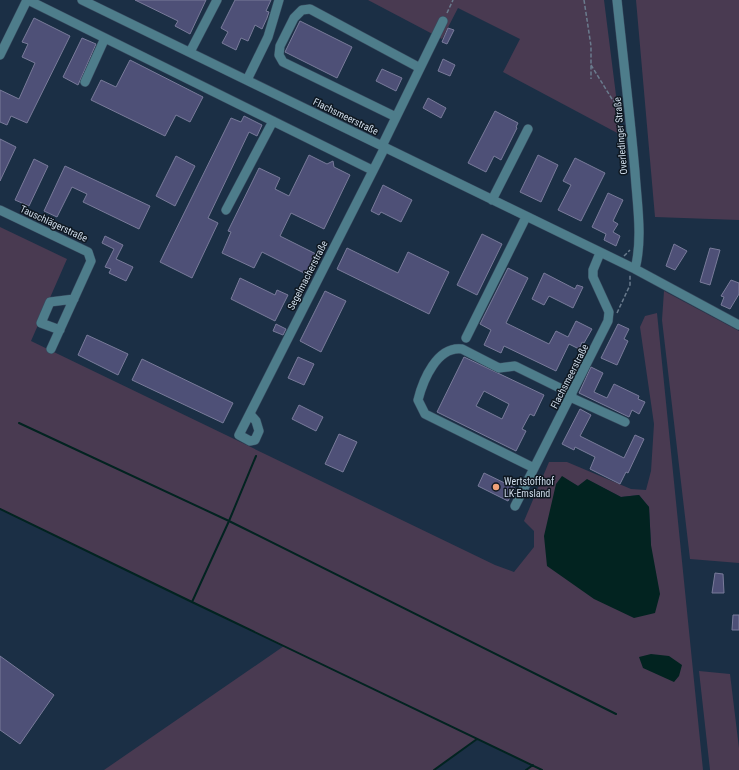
<svg xmlns="http://www.w3.org/2000/svg" width="739" height="770" viewBox="0 0 739 770" font-family="'Roboto Condensed',sans-serif">
  <style>
    .green { fill: #493a51; fill-rule: evenodd }
    .water { fill: #022320 }
    .lines { fill: none; stroke-linecap: round; stroke-linejoin: round }
    .stream { stroke: #022320; stroke-width: 2 }
    .building { fill: #4e5077; stroke: #797b9a; fill-rule: evenodd }
    .minor-casing { stroke: #384b5f; stroke-width: 10 }
    .path { stroke: #6a7b8d; stroke-width: 1.5; stroke-dasharray: 4 2; stroke-linecap: butt }
    .minor { stroke: #4e7d8b; stroke-width: 9 }
    .poi-dot { fill: #f0a279; stroke: #0e1720; stroke-width: 1.5 }
    .labels { text-anchor: middle; stroke-width: 3; stroke-linejoin: round; paint-order: stroke }
    .street-label { font-size: 10px; fill: #cedbe9; stroke: #0e1720 }
    .poi-label { font-size: 10px; fill: #cedbe9; stroke: #0e1720; text-anchor: start }
  </style>
  <rect width="100%" height="100%" fill="#1b2f45"/>
  <path class="green" d="M368,0H604L621,135L503,72L520,39L458,8L442,39Z
    M636,0H739V220L655,217Z
    M0,227L67,259L31,341L495,565L514,572L534,547V531L524,521L549,462H567L631,489L646,490L651,471L654,424L640,327L645,316L657,313L703,770H526L532,765L478,739L434,770H104L284,646L0,509ZM562,477L578,486L588,480L621,497L639,495L649,507L651,545Z
    M664,291L739,331V563L690,559L662,320Z
    M699,671L730,674L739,748V770H710Z"/>
  <path class="water" d="M562,476L578,486L587,479L621,497L639,495L649,507L651,545L660,594L655,613L634,618L594,599L547,566L544,536L556,484Z
    M651,654L669,656L682,665L679,676L674,682L643,668L639,657Z"/>
  <g class="lines">
    <path class="stream" d="M19,423L229,521L616,714
      M0,509L192,602L229,521L256,456
      M192,602L542,770
      M434,770L477,739
      M526,770L533,765"/>
  </g>
  <path class="building" d="M135,0H206L190,34L175,26L178,21Z
    M235,0H271L266,11L269,12L267,18L262,29L255,25L248,41L241,38L236,50L222,43L228,32L221,28Z
    M34,18L70,36L27,123L11,116L7,125L0,122V90L19,99L35,63L22,57L28,44L22,42Z
    M300,21L352,47L337,78L285,52Z
    M448,28L454,30L447,44L442,42Z
    M82,38L96,44L78,85L63,77Z
    M443,59L455,65L450,76L438,71Z
    M130,60L203,97L190,122L176,115L165,136L91,100L101,80L116,87Z
    M382,69L402,78L396,91L376,81Z
    M428,98L446,108L441,118L423,108Z
    M495,111L518,123L516,127L517,128L501,160L494,156L486,172L468,163Z
    M244,116L262,125L257,136L249,132L208,218L218,223L192,278L160,262L231,118L241,122Z
    M0,139L16,147L0,181Z
    M309,155L327,164L333,161L334,167L350,175L324,229L291,213L280,236L318,255L308,275L262,252L254,268L222,253L231,232L228,231L259,168L280,178L275,189L289,196Z
    M538,155L558,165L541,202L520,192Z
    M176,156L195,166L175,206L156,196Z
    M575,158L605,173L581,221L558,210L571,185L563,181Z
    M34,159L48,166L29,206L15,200Z
    M65,166L150,206L139,229L83,202L87,194L72,187L57,217L44,211Z
    M383,185L412,200L401,222L381,212L379,215L371,211Z
    M608,193L623,200L613,221L618,224L613,232L620,236L616,246L604,240L606,234L592,227Z
    M482,234L502,244L477,295L457,285Z
    M105,236L123,245L116,259L133,267L126,281L109,273L111,269L105,267L114,249L102,243Z
    M674,244L687,251L675,270L666,266Z
    M347,248L398,273L408,252L449,272L429,314L337,269Z
    M710,248L720,250L710,285L700,282Z
    M508,268L528,278L506,323L549,344L556,331L568,337L576,321L592,329L584,343L582,342L579,349L569,344L556,371L504,346L501,353L484,345L491,330L480,324Z
    M544,273L575,289L577,285L583,287L573,308L549,296L544,305L532,299Z
    M240,278L275,295L277,290L288,295L275,321L231,299Z
    M731,280L739,283V294L730,309L721,305L724,297L721,296Z
    M325,291L346,301L321,352L300,341Z
    M276,324L286,329L283,335L273,331Z
    M618,324L629,329L624,339L628,341L617,365L601,358Z
    M87,335L128,354L118,375L78,355Z
    M298,357L314,364L304,385L288,378Z
    M464,357L544,395L534,416L530,414L522,429L526,431L516,451L437,412ZM484,391L509,404L502,419L476,406Z
    M142,359L233,403L223,423L132,380Z
    M591,367L603,373L594,392L607,398L614,384L639,396L638,399L645,402L639,414L632,410L629,417L579,393Z
    M299,405L323,417L316,431L292,419Z
    M580,409L591,415L580,436L624,458L635,435L644,439L628,473L626,472L620,484L590,469L595,457L575,447L574,450L562,444Z
    M339,434L357,442L343,472L325,464Z
    M484,473L515,488L508,501L478,486Z
    M715,573L723,574L724,593H712Z
    M733,615H739V630H732Z
    M0,656L54,695L20,744L0,730Z"/>
  <g class="lines">
    <g class="minor-casing">
      <path id="minor" d="M28,0L372,170
        M82,0L635,269L739,325
        M617,0C623,57 630,115 635,172C637,204 643,238 635,269
        M190,52L217,0
        M0,55L27,0
        M247,80L268,37L279,0
        M85,82L105,38
        M396,117L283,62L279,55L280,46L294,18L302,10L310,9L420,68
        M382,146L443,21
        M492,200L528,129
        M0,210L88,252L91,261L51,349
        M226,210L273,121
        M60,330L41,323L50,302L74,299
        M466,338L526,217
        M570,397L625,422
        M250,414L256,421L259,431L255,440L250,441L239,435L385,147
        M534,468L425,414L418,400C423,380 437,346 462,349L499,368L515,366L572,394
        M515,506L608,321L609,312L593,277V270L600,253"/>
    </g>
    <path class="path" d="M584,0L591,46V79
      M447,13L453,0
      M591,65L612,99L620,108
      M624,256L630,250
      M617,313L630,285V275"/>
    <use href="#minor" class="minor"/>
  </g>
  <circle class="poi-dot" cx="496" cy="487" r="4"/>
  <g class="labels">
    <g class="street-label">
      <text transform="translate(346 116) rotate(26)" y="4">Flachsmeerstraße</text>
      <text transform="translate(620 136) rotate(-95)" y="4">Overledinger Straße</text>
      <text transform="translate(54 223) rotate(25)" y="4">Tauschlägerstraße</text>
      <text transform="translate(307 275) rotate(-63)" y="4">Segelmacherstraße</text>
      <text transform="translate(569 376) rotate(-63)" y="4">Flachsmeerstraße</text>
    </g>
    <g class="poi-label">
      <text x="504" y="485">Wertstoffhof<tspan x="504" dy="12">LK-Emsland</tspan></text>
    </g>
  </g>
</svg>
